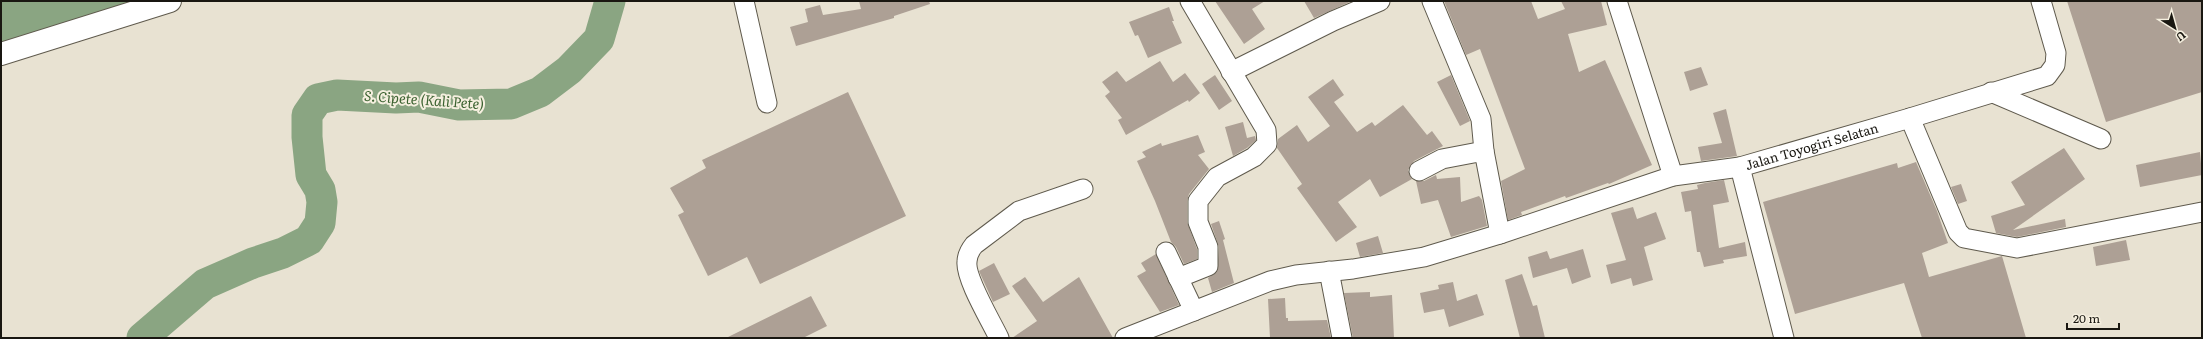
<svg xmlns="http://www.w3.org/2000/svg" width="2203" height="339" viewBox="0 0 2203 339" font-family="Literata,serif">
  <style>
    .water { fill: #8aa582 }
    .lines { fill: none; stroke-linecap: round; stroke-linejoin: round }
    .river { stroke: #8aa582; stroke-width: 31 }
    .building { fill: #ada095 }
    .street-casing { stroke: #5f5a4d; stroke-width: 21 }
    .primary-casing { stroke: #5f5a4d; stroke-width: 24 }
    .street { stroke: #fff; stroke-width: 19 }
    .primary { stroke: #fff; stroke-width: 22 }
    .labels { text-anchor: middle; stroke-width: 4; stroke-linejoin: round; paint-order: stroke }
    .street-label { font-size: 13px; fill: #191711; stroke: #f5efdf }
    .water-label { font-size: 14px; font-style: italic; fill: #3b6230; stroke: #f5efdf }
  </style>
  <rect width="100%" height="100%" fill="#e8e2d2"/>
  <path class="water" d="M1,1H137L1,42Z"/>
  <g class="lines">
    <path class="river" d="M142,338L205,284L253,263L283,253L309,240L320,223L322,202L320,190L311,175L307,137V115L318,99L337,95L396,98L419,97L459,105L511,104L540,92L569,70L599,39L610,1"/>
  </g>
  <path class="building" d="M859,1H929L930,4L894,16V18L796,46L790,27L808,22L805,9L820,5L823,15L861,9Z
    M1215,1H1265L1252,9L1265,29L1244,44Z
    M1304,1H1352L1314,18Z
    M1444,1H1531L1538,19L1565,9L1561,1H1601L1607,25L1568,34L1579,72L1605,60L1652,165L1609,184L1608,183L1566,198L1565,196L1521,212L1522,215L1508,220L1501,181L1525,169L1480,49L1466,55Z
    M2067,1H2202V92L2106,122Z
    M1169,7L1174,21H1172L1182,43L1148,58L1138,35L1135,36L1129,22Z
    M1160,61L1173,82L1185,73L1200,93L1189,102L1188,100L1126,135L1118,120L1122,118L1105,96L1110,92L1102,82L1117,71L1126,82Z
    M1701,67L1708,85L1690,91L1684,72Z
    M1215,75L1232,101L1219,110L1202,84Z
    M1451,75L1470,121L1460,126L1437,82Z
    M1333,79L1344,95L1334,102L1357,132L1372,122L1375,126L1403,105L1427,135L1432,131L1443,146L1414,161L1408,170L1412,179L1380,197L1370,179L1338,202L1357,227L1336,242L1297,188L1302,184L1277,148L1278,139L1297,125L1308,142L1330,126L1308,97Z
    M848,92L906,216L760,284L747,257L708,276L678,215L684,212L670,188L706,168L702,160Z
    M1726,109L1737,156L1701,161L1698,147L1722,143L1713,113Z
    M1243,122L1247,138L1255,136L1256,140L1247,148L1233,156L1225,127Z
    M1198,135L1205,152L1198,155L1209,169L1189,194L1187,201V222L1197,249V259L1184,264L1176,247L1171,242L1155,201L1137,161L1146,157L1142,152L1161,143L1162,146Z
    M2064,148L2085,179L2013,230L2065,219L2066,227L2017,237L1996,233L1991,216L2025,205L2011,182Z
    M2200,152L2202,175L2140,187L2136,165Z
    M1916,162L1937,211L1948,243L1922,253L1929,277L2002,256L2026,338H1922L1904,283L1795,314L1763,202L1897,163L1898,168Z
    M1436,175L1437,179L1460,177L1461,202L1479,196L1482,200L1487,226L1451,237L1438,200L1421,204L1416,181H1424Z
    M1724,180L1729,202L1713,205L1719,248L1745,242L1747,256L1723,260L1724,263L1704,267L1700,252H1697L1691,211L1685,212L1681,192L1698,189L1697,185L1705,183Z
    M1961,184L1967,201L1958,204L1951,187Z
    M1633,207L1637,219L1656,212L1666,239L1644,247L1653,280L1633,286L1631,278L1611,284L1606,265L1626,260L1611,213Z
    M1219,221L1225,239L1223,240L1234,283L1212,292L1208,278L1217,272L1219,247L1211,224Z
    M1378,236L1383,253L1360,257L1356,243Z
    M2126,240L2130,260L2096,266L2093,247Z
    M1583,249L1591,277L1572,284L1567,268L1533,278L1528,257L1547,251L1550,259Z
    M1156,254L1179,305L1160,312L1137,276L1146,271L1141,263Z
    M994,263L1010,294L993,302L979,271Z
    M1522,274L1533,306L1537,305L1545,338H1520L1505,280Z
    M1025,277L1043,302L1079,277L1113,338H1012L1037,321L1012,286Z
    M1453,282L1457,301L1477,294L1484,315L1449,327L1444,309L1424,313L1420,293L1439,289L1438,285Z
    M1370,292V297L1392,295L1394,338H1353L1344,293Z
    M811,296L827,326L803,338H726Z
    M1285,298L1286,318H1288V321L1327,320L1331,338H1270L1268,299Z"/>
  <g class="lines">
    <g class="street-casing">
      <g id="street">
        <path d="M744,1L767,103"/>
        <path d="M1432,1L1481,119L1484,151"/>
        <path d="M1617,1L1673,176"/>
        <path d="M1231,72L1333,21L1380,1"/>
        <path d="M1991,92L2101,139"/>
        <path d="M1910,118L1958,232L1964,238L2017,248L2202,212"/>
        <path d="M1740,167L1784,338"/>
        <path d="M1419,171L1442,159L1484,151L1500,234"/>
        <path d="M1166,252L1194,311"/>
        <path d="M1329,271L1342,338"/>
        <path d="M1178,278L1208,266V247L1198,222V201L1217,177L1254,157L1267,144L1266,130L1190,1"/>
        <path d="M999,338C991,321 965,278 967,262C967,255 970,250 974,245L1019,211L1083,189"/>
        <path id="s1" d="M1125,338L1270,281L1296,275L1353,269L1424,257L1500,234L1673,176L1740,167L1910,118L2047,76L2055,65L2056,53L2041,1"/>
      </g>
    </g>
    <g class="primary-casing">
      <path id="primary" d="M1,54L170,1"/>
    </g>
    <use href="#street" class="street"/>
    <use href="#primary" class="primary"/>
  </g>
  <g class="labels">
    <g class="street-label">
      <text dy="5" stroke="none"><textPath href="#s1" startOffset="716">Jalan Toyogiri Selatan</textPath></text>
    </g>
    <g class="water-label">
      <text transform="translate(424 100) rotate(4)" y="5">S. Cipete (Kali Pete)</text>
    </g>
  </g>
  <rect width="2203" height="339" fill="none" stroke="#191711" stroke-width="4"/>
  <g transform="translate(2175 28) rotate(143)" stroke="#f5efdf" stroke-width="3" paint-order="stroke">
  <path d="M0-3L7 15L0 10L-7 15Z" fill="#191711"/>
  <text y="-6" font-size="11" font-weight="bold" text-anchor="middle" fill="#191711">U</text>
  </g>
  <path d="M2067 323v6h52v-6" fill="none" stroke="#191711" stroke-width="2"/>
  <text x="2073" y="323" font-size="12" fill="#191711" stroke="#f5efdf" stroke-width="3" paint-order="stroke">20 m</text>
</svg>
